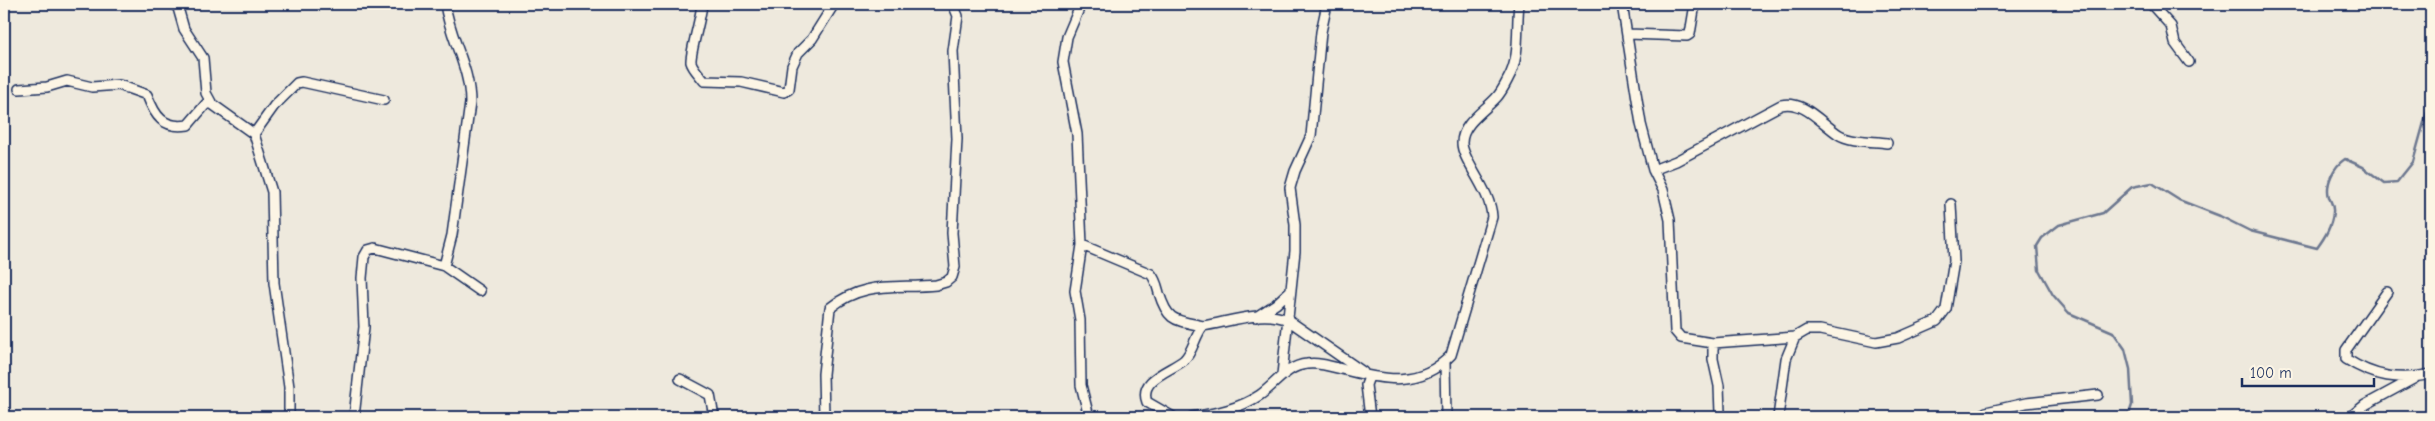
<svg xmlns="http://www.w3.org/2000/svg" width="2435" height="421" viewBox="0 0 2435 421" font-family="'Comic Neue',sans-serif">
  <style>
    .lines { fill: none; stroke-linecap: round; stroke-linejoin: round }
    .stream { stroke: #6c778f; stroke-width: 2.5 }
    .minor-casing { stroke: #1b2f5e; stroke-width: 12 }
    .minor { stroke: #fcf5e5; stroke-width: 9 }
  </style>
  <rect width="100%" height="100%" fill="#eee9dd"/>
  <filter id="ink" filterUnits="userSpaceOnUse"><feTurbulence type="fractalNoise" baseFrequency=".02" numOctaves="2"/><feDisplacementMap in="SourceGraphic" scale="10" xChannelSelector="R" yChannelSelector="G"/><feConvolveMatrix kernelMatrix="1 2 1 2 8 2 1 2 1" color-interpolation-filters="sRGB"/></filter>
  <g filter="url(#ink)">
    <g class="lines">
      <path class="stream" d="M2128,417L2132,405L2130,369L2125,349L2113,332L2069,313L2053,295L2039,270L2037,246L2042,238L2059,225L2103,213L2132,187L2152,183L2179,200L2220,216L2250,231L2317,248C2325,237 2332,226 2333,212C2334,206 2331,203 2329,197C2325,184 2334,166 2345,159L2363,167L2384,183L2397,182L2413,162L2431,97"/>
      <g class="minor-casing">
        <path id="minor" d="M173,4L178,8L184,29L203,58L206,93L212,104
          M702,4C701,18 690,53 691,62C693,69 700,75 704,81L741,82L784,92L789,89L792,66L798,53L812,39L834,4
          M1081,4L1067,37L1063,62L1077,134L1082,245L1075,291L1080,320L1081,385L1089,417
          M1622,4L1641,124L1653,170L1663,190L1670,220L1675,331L1681,338L1713,343L1795,337L1807,330H1820L1876,342L1898,338L1937,321L1946,309L1954,261L1951,204
          M2151,4L2171,26L2175,43L2189,62
          M1628,34L1687,36L1690,34L1695,4
          M19,89L47,87L67,81L92,87L119,85L147,95C155,116 163,129 188,125L206,104H212L254,134L272,192L274,283L289,387V417
          M254,134L274,106L297,83L302,82L384,100
          M1653,170L1676,161L1781,105C1804,100 1820,122 1838,134C1850,142 1873,141 1887,143
          M1082,245L1151,274C1156,280 1157,286 1159,293C1168,322 1175,320 1203,326
          M444,266L452,235L470,103C470,66 450,40 445,4
          M2387,292L2346,350V359C2374,377 2399,381 2431,374
          M1256,317L1276,304L1291,290
          M1713,343V359L1719,386L1720,413L1724,417
          M1445,362L1446,417
          M1282,375L1295,251V225L1290,188L1295,171L1311,136L1321,32L1327,4
          M1369,377L1366,385L1370,417
          M680,379L710,395L714,417
          M354,417L364,327L362,278L364,257L368,250L375,248L444,266L480,291
          M824,417L823,374L830,308C864,280 896,289 936,285L946,282L952,277L955,267L952,233L957,139L953,51L958,16L953,4
          M1173,417L1147,402C1138,379 1171,371 1184,360C1193,352 1195,335 1203,326C1229,322 1263,309 1288,320L1363,372
          M1192,417C1217,413 1239,409 1260,395C1276,384 1286,366 1307,364C1319,362 1333,367 1345,370C1383,380 1420,388 1451,355L1492,217C1491,190 1462,161 1462,143C1462,124 1484,111 1496,98C1501,93 1505,85 1508,79C1521,57 1516,28 1519,4
          M1778,417L1786,359L1795,337
          M1982,417L1986,412L2026,403L2098,395
          M2350,417L2365,405L2415,378"/>
      </g>
      <use href="#minor" class="minor"/>
    </g>
  </g>
  <rect width="2435" height="421" fill="none" stroke="#fcf5e5" stroke-width="20"/>
  <rect x="10" y="10" width="2415" height="401" fill="none" stroke="#1b2f5e" stroke-width="2" filter="url(#ink)"/>
  <path d="M2242 378v8h132v-8" fill="none" stroke="#1b2f5e" stroke-width="2.5"/>
  <text x="2250" y="378" font-size="15" fill="#1b2f5e" stroke="#fcf5e5" stroke-width="4" paint-order="stroke">100 m</text>
</svg>
